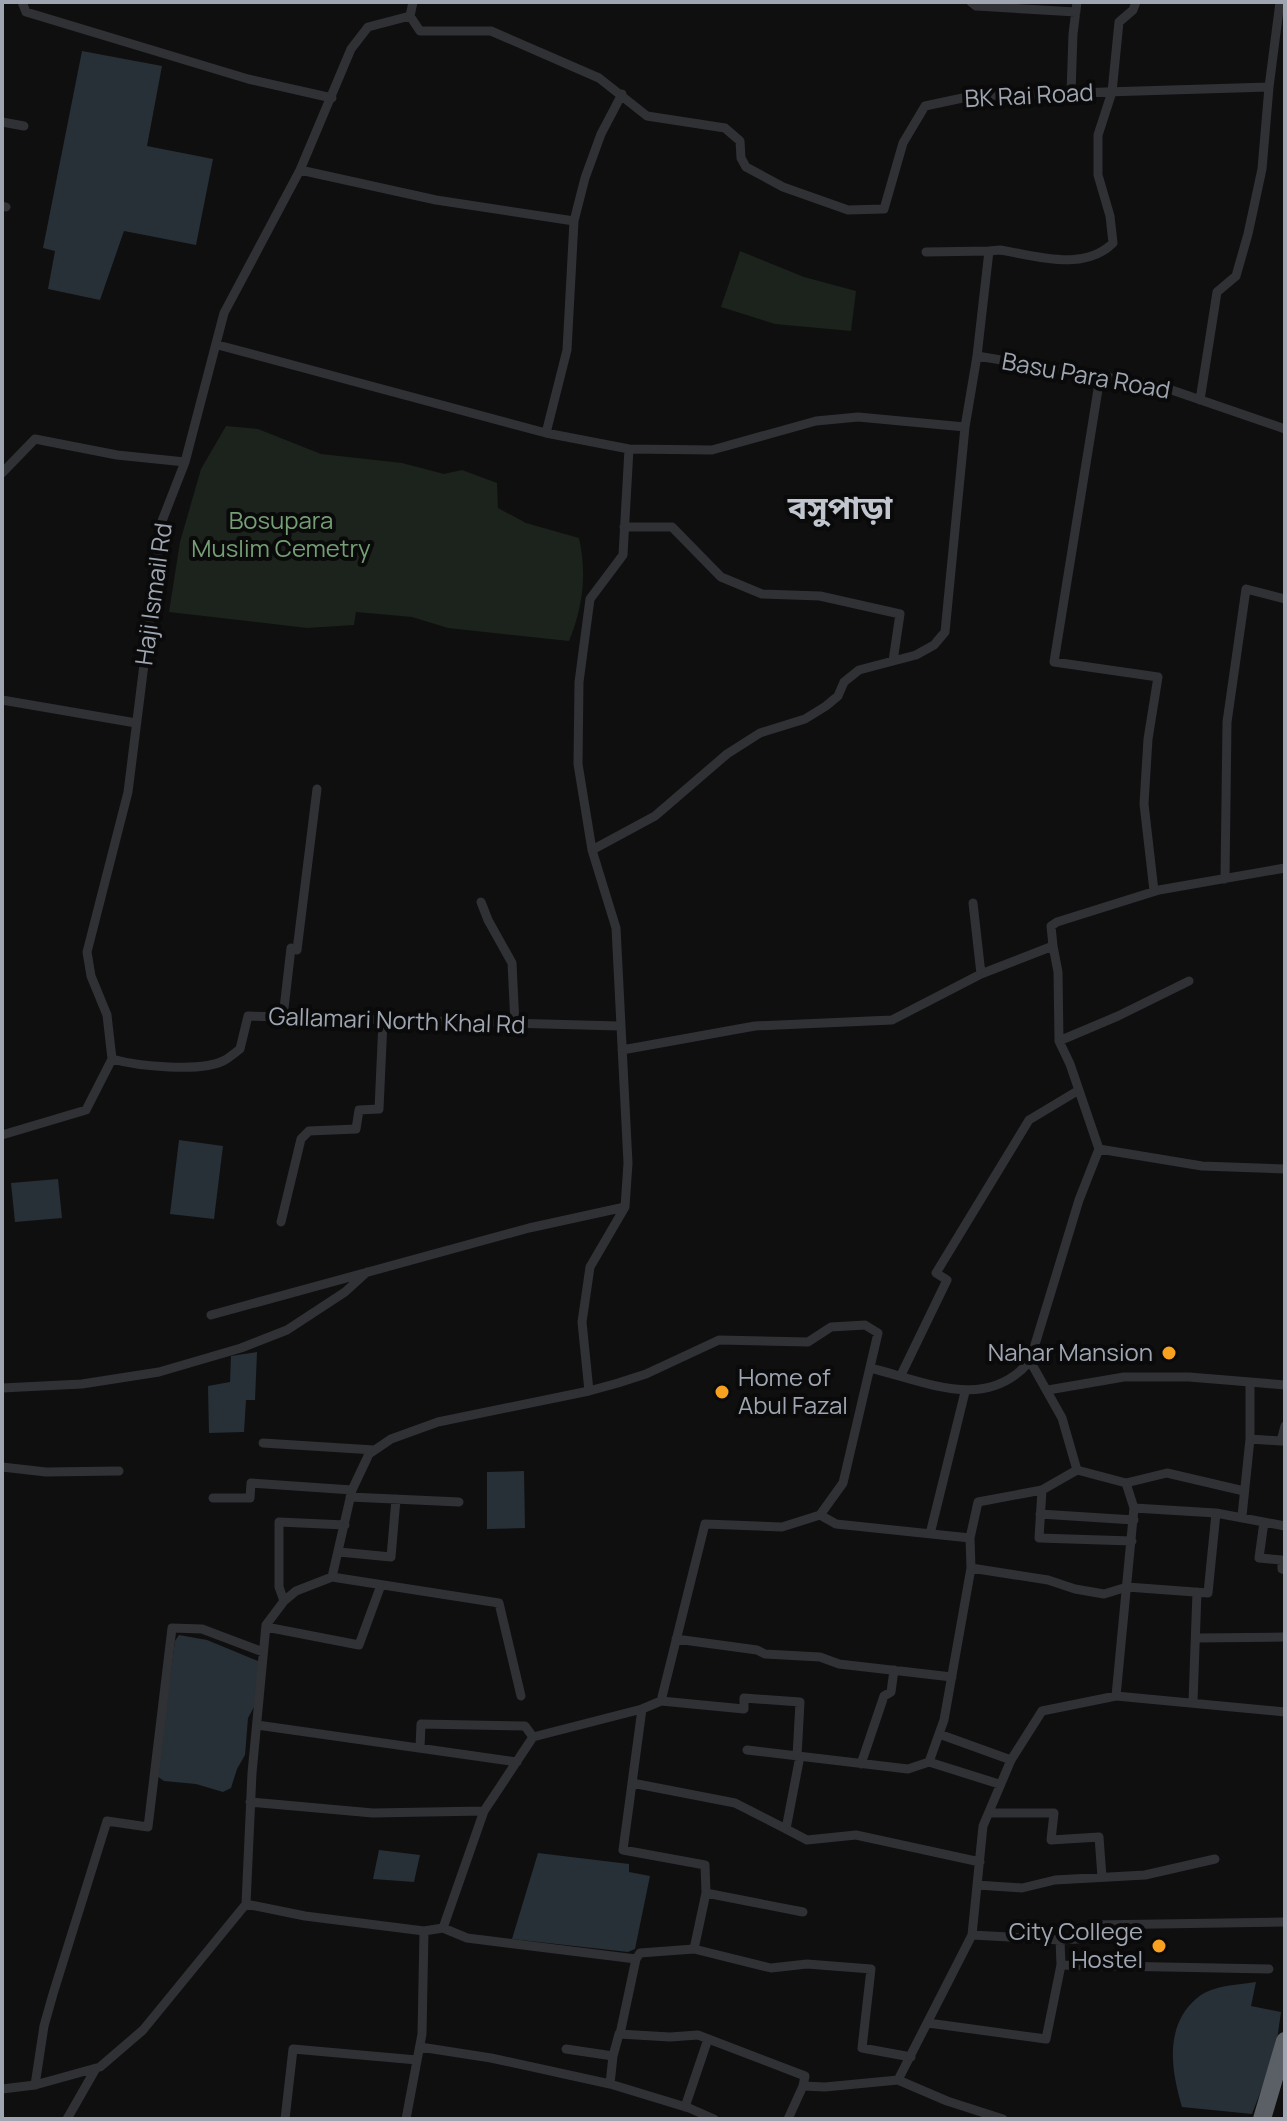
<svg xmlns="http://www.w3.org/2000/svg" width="1287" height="2121" viewBox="0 0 1287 2121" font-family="Manrope,'Noto Sans Bengali',sans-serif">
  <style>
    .green { fill: #1b231c }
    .water { fill: #273036 }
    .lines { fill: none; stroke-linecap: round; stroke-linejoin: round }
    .street { stroke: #303135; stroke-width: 9 }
    .highway { stroke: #5b5f66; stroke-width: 18 }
    .poi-dot { fill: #f8a01f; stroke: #0a0a0b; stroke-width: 3 }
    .labels { text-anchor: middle; stroke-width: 8; stroke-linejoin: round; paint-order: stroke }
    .street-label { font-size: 24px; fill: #9fa6b2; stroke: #0a0a0b }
    .park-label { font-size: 24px; fill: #759e75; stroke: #0a0a0b }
    .poi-label { font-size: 24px; fill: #9fa6b2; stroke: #0a0a0b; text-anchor: end }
    .district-label { font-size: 32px; font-weight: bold; fill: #c0c5ce; stroke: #0a0a0b }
  </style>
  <rect width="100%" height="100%" fill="#0f0f10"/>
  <path class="green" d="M740,251L804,277L856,291L851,331L775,324L721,307Z
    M226,426L258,429L321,454L402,463L444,474L462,470L497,483L498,508L526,523L579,538C587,574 583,607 569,641L448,628L412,617L356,612L354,625L307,628L169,612L180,542L201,469Z"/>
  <path class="water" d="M82,51L162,66L147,146L213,159L196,245L124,231L100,300L48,289L55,251L43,248Z
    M179,1140L223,1146L214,1219L170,1214Z
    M58,1179L62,1218L15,1222L11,1183Z
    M257,1352L255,1400H246L244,1432L209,1433L208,1386L230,1382L231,1356Z
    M524,1471L525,1528L487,1529V1472Z
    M179,1635L207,1640L258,1661L259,1675L254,1707L248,1718L245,1755L237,1769L231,1788L223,1792L196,1784L164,1781L157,1776L175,1641Z
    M379,1850L420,1855L414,1882L373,1879Z
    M538,1853L629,1864V1872L650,1876L635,1949L628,1952L512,1939Z
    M1256,1982L1251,2006L1281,2012L1275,2054L1252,2114L1182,2107C1171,2070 1164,2026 1197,1998C1212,1985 1238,1985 1256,1982Z"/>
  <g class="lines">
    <path class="street" d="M22,2L26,12L248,79L332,98
      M971,2L976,6L1076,12
      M410,16L420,31H491L599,78L647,116L725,128L740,141L741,158L746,167L783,187L848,210L884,209L903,143L925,106L972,96L1269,87L1280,2
      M1071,93L1073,34L1077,2
      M2,122L24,126
      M300,170L436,200L574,221
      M2,206L6,207
      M926,252L989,251
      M218,345L546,433L629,449L712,450L816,421L858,417L965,427
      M977,356L1160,386L1285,429
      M1100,377L1054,662L1158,677L1148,739L1144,804L1154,891
      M1200,400L1217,292L1236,276L1248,234L1262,169L1269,87
      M546,433L567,350L574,221L585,178L601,134L622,94
      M2,473L35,439L117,455L185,462
      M624,527H672L721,577L762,594L820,596L900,614L893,661
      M2,700L136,723
      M592,850L578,764L579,682L590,599L623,555L629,449
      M1225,879L1227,722L1246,589L1285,599
      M481,902L488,920L512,963L515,1024
      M973,903L981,974
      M1053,946L1058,972L1059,1041L1070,1064L1099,1149L1202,1166L1285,1169
      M283,1017L291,948L297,950L317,789
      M1059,1041L1118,1016L1189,981
      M622,1050L755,1026L892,1020L981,974L1053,946L1051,926L1057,922L1159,890L1285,868
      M112,1059C137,1066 202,1073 225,1060C230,1057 236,1052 240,1049L248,1016L619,1026
      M2,1135L86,1110L112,1059L107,1015L91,976L87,952L128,792L162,521L185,462L224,313L300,170L351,49L368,27L410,16L413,2
      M281,1222L301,1139L309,1131L356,1129L359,1110L379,1109L383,1021
      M211,1315L529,1228L625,1207
      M1030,1361L1062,1418L1077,1470L1126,1483L1134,1508L1216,1513L1285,1526
      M871,1363L870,1368C925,1381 986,1413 1030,1361L1079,1200L1099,1149
      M901,1375L947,1280L936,1273L1029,1120L1079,1090
      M2,1388L82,1384L159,1372L241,1348L287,1330L345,1292L367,1272
      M1048,1390L1124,1377H1189L1250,1382
      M589,1391L582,1322L590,1267L625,1207L628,1163L616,928L592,850L655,816L727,754L760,733L805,719L826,706L838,696L844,682L859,670L916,655L934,645L945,632L965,427L977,356L989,251L1000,250C1037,256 1084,272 1113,243L1110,216L1098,175V135L1112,92L1119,22L1133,10L1136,2
      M1250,1439L1281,1441L1285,1426
      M263,1443L374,1450
      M2,1467L46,1472L119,1471
      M1126,1483L1167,1473L1244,1491
      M1042,1490L1039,1538L1132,1541
      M350,1497L459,1502
      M213,1498H250L251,1483L352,1490
      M1040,1514L1134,1520
      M820,1515L836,1524L970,1538
      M1242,1516L1250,1439V1382L1285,1385
      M1264,1522L1259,1558L1282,1560V1569L1285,1570
      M930,1534L965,1392
      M339,1552L391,1557L396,1499
      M971,1568L1048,1580L1075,1589L1104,1594L1127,1587L1208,1593L1216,1513
      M332,1577L499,1603L521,1696
      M284,1601L279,1587V1522L345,1525
      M266,1627L359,1645L381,1585
      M1196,1638L1285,1637
      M676,1639L757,1650L765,1654L820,1657L839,1664L952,1677
      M1116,1696L1134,1508
      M661,1701L744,1709V1698L800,1702L797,1756
      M1193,1702L1197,1592
      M642,1709L623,1850L705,1865L706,1893
      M257,1725L517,1762
      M939,1734L1011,1760
      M420,1748L421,1724L525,1726L533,1737
      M747,1750L908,1769L929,1762
      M861,1764L884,1696L891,1692L894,1670
      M632,1783L735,1803L786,1829L800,1756
      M999,1784L929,1762L944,1720L971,1568L970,1538L978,1502L1042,1490L1077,1470
      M250,1802L373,1813L484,1811
      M989,1813H1054L1051,1840L1099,1837L1102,1877
      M786,1829L807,1840L856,1835L980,1862
      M977,1885L1022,1888L1055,1880L1145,1875L1215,1859
      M443,1928L467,1938L636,1959L620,2034
      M1060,1940L1094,1938L1093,1925L1285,1922
      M694,1949L706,1893L803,1912
      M636,1959L640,1953L694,1949L771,1968L807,1964L871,1969L862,2048L911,2057
      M1061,1965L1269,1969
      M928,2023L1046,2039L1061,1965L1060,1940L972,1935
      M420,2047L491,2058L610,2084
      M566,2049L613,2056L610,2084L689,2108L714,2119
      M613,2056L619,2034L670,2037L698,2035L805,2076L803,2086
      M898,2080L947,2101L1003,2119
      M35,2085L44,2026L53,1994L107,1821L148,1827L172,1628L202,1629L263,1652
      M2,2089L35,2085L100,2067L143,2030L246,1904L252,1773L266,1625L284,1601L296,1591L332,1577L352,1490L369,1454L391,1439L438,1422L589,1391L618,1383L646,1374L719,1340L808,1342L831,1327L865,1325L878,1333L843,1483L820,1515L782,1527L705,1524L661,1701L642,1709L533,1737L484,1811L443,1928L424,1931L305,1916L246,1904
      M685,2107L708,2039
      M67,2119L95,2070
      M285,2119L293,2049L417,2060
      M406,2119L422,2034L424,1931
      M788,2119L803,2086L825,2087L898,2080L972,1935L983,1826L1011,1760L1042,1711L1116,1696L1285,1712"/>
    <path class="highway" d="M1262,2119L1285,2041"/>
  </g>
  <g class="poi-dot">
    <circle cx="1169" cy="1353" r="8"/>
    <circle cx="722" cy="1392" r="8"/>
    <circle cx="1159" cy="1946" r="8"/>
  </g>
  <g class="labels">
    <g class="street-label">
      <text transform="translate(1029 96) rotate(-3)" y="8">BK Rai Road</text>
      <text transform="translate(1086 376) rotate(10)" y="8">Basu Para Road</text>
      <text transform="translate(154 594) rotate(-82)" y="8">Haji Ismail Rd</text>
      <text transform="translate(397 1021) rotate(2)" y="8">Gallamari North Khal Rd</text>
    </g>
    <g class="park-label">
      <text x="281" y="529">Bosupara<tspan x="281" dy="28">Muslim Cemetry</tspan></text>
    </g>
    <g class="poi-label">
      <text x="1153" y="1361">Nahar Mansion</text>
      <text x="738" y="1386" text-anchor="start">Home of<tspan x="738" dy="28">Abul Fazal</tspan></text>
      <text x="1143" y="1940">City College<tspan x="1143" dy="28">Hostel</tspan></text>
    </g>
    <g class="district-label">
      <text x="840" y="519">বসুপাড়া</text>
    </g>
  </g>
  <rect width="1287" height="2121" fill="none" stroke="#9fa6b2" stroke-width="8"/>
</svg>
